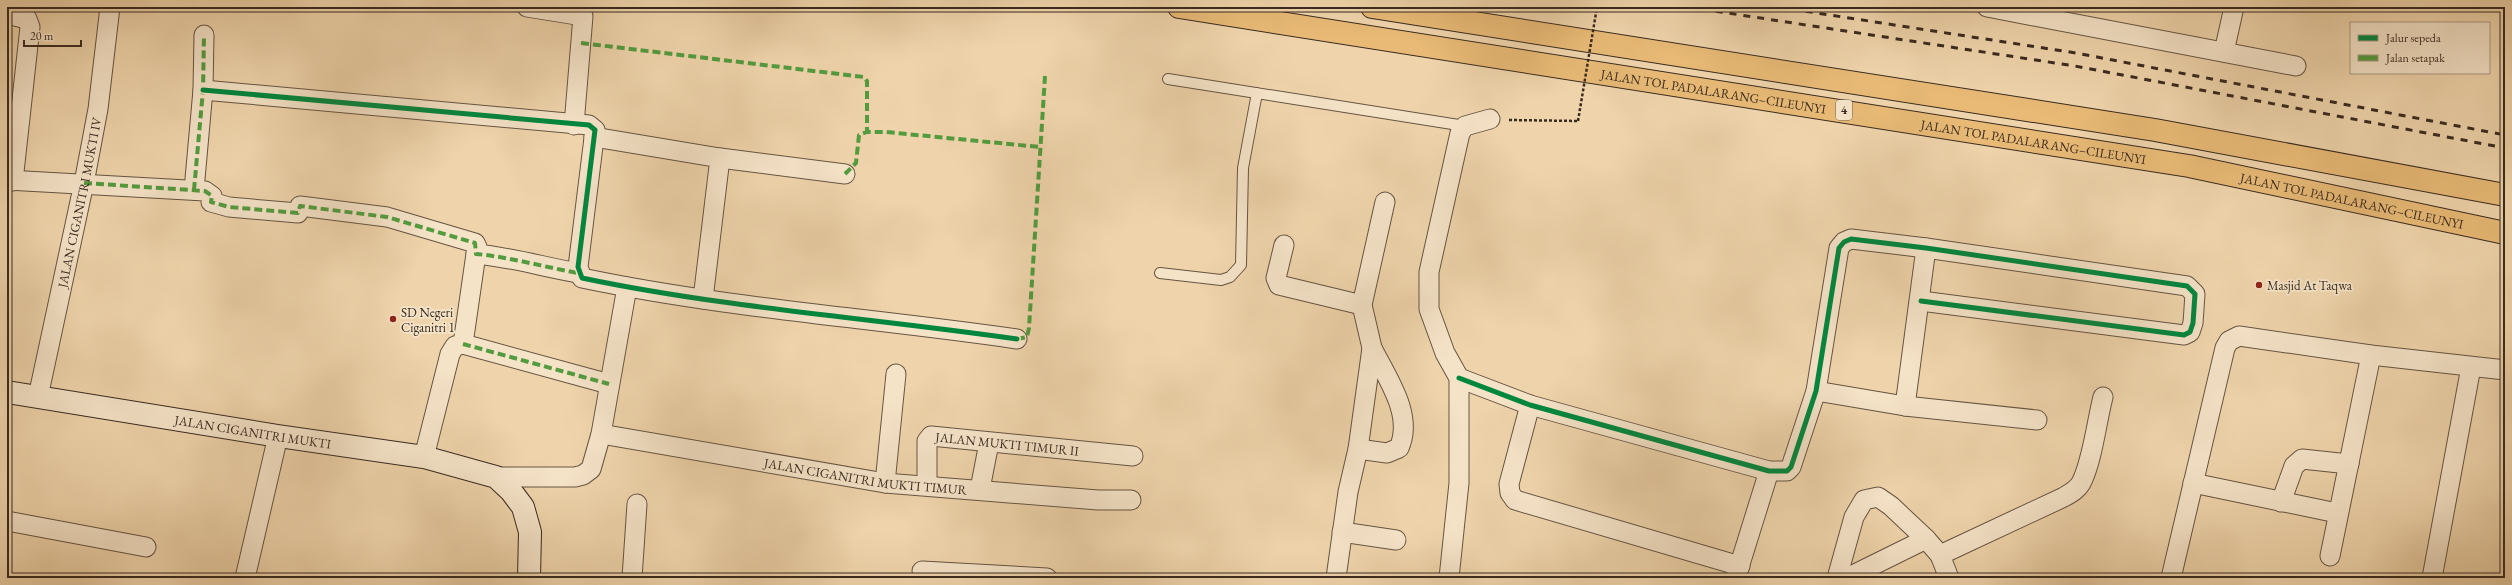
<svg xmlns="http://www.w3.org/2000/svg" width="2512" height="585" viewBox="0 0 2512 585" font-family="'EB Garamond',serif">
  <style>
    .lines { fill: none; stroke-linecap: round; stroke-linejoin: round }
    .lane-casing { stroke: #665443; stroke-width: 12 }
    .street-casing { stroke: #665443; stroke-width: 21 }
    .secondary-casing { stroke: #392a20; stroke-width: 24 }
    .highway-casing { stroke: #392a20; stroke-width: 24 }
    .path { stroke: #392a20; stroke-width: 2.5; stroke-dasharray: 3 2; stroke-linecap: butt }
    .lane { stroke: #f5e3c8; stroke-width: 10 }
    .street { stroke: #f5e3c8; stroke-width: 19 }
    .secondary { stroke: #f5e3c8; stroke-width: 22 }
    .highway { stroke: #e8ba76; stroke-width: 22 }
    .rail { stroke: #392a20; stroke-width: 3; stroke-dasharray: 7 7; stroke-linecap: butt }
    .path-bridge { stroke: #392a20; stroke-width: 2.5; stroke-dasharray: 3 2; stroke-linecap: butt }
    .quiet { stroke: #529c3f; stroke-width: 4; stroke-dasharray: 8 4; stroke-linecap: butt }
    .cycleway-casing { stroke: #f5e3c8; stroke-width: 8 }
    .cycleway { stroke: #00873e; stroke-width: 5 }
    .poi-dot { fill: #8f2418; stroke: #f5e3c8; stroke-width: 1.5 }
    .labels { text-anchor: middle; stroke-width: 3.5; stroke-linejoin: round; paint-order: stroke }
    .shield { fill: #f5e3c8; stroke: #716252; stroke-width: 1 }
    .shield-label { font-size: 12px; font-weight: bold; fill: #392a20 }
    .street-label { font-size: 13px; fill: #392a20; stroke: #f5e3c8 }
    .poi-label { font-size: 13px; fill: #392a20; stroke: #f5e3c8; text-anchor: start }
  </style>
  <rect width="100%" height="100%" fill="#efd4ab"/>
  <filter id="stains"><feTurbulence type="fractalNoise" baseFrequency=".005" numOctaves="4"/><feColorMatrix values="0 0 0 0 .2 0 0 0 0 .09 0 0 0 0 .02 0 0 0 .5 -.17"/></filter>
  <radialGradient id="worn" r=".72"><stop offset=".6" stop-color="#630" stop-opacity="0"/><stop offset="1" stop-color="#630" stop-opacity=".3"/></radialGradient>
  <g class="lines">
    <g class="lane-casing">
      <path id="lane" d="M1168,79L1465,126
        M1160,273L1221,280L1230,277L1241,265L1243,168L1257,93"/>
    </g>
    <g class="street-casing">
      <g id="street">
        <path d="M527,7L583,16L574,125"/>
        <path d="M1987,7L2296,66"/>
        <path d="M7,14L27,19L30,27L13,181"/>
        <path d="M2224,52L2234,7"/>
        <path d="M203,90L589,125L595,130L578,267L582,278C725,308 872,318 1017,339"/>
        <path d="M594,137L720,158L703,299"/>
        <path d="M720,158L845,174"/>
        <path d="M7,180L205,191L212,196L211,202L229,207L298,213L300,206L387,217L475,243L477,247L463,344"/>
        <path d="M194,190L203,90L204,35"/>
        <path d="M1284,245L1276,278L1279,285L1362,305"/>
        <path d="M476,254C510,257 544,267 578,273"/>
        <path d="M1459,378L1530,405L1769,471H1787L1791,467L1816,391L1839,248L1844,242L1851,239L1926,248L2187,286L2195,294L2193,323L2190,332L2184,335L1921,301"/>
        <path d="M1816,391L1905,406L2037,420"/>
        <path id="s1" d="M38,397L84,183L98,109L110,7"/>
        <path d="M1530,405L1509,484L1510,493L1515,500L1740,566"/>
        <path d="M1905,406L1926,248"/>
        <path id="s2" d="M601,434L885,483L1098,500H1131"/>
        <path d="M1358,449L1387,453L1399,448C1414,415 1387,378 1372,348"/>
        <path d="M424,457L450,354L455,346L463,344L609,384"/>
        <path d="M496,477H575L583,475L591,469L601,434L627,287"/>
        <path d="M885,483L896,374"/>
        <path d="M2193,483L2337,513"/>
        <path id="s3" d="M927,485V441L931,436L1133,456"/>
        <path d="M980,489L989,443"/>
        <path d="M2281,502L2294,466L2302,459L2349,464"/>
        <path d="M7,521L146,547"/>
        <path d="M1342,532L1396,540"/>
        <path d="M2330,556L2371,355"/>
        <path d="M922,571L1047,578"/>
        <path d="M1736,577L1769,471"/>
        <path d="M245,578L278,436"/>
        <path d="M632,578L637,504"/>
        <path d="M1336,578L1348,492L1358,449L1372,348L1362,305L1385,202"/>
        <path d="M1449,578L1459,483V378L1445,353L1429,309V272L1460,133L1465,126L1490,119"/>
        <path d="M1837,578L1854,517L1864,500L1878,497L1891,506L1926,539L1940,555"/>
        <path d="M1847,578L1926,539"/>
        <path d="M1949,578L1940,555L2064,497C2071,493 2077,490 2081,483C2092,463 2097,420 2103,397"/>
        <path d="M2171,578L2225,348L2229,341L2239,336L2371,355L2505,370"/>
        <path d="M2432,578L2471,367"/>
      </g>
    </g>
    <g class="secondary-casing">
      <g id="secondary">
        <path id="s4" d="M7,392L278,436L424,457L496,477L511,491L523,507L530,532L529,578"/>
      </g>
    </g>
    <g class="highway-casing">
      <g id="highway">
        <path id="s5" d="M1179,7L2189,166L2505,233"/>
        <path d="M1372,7L2155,130L2505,195"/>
      </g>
    </g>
    <path class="path" d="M1509,120L1578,121"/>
    <use href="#lane" class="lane"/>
    <use href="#street" class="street"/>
    <use href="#secondary" class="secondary"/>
    <use href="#highway" class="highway"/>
    <path class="rail" d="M1688,7L2075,66L2505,148
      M1778,7L2076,53L2505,135"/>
    <path class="path-bridge" d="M1578,121L1597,7"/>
    <path class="quiet" d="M581,43L864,77L867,81V132
      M845,174L856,163L859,135L867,132H886L1040,147
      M84,183L205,191L212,196L211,202L229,207L298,213L300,206L387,217L475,243L476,254C510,257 544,267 578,273
      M194,190L203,90L204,35
      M1017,339L1027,337L1029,328L1045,76
      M463,344L609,384"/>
    <g class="cycleway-casing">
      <path id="cycleway" d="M203,90L589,125L595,130L578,267L582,278C725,308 872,318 1017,339
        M1459,378L1530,405L1769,471H1787L1791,467L1816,391L1839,248L1844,242L1851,239L1926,248L2187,286L2195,294L2193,323L2190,332L2184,335L1921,301"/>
    </g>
    <use href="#cycleway" class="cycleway"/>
  </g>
  <g class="poi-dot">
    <circle cx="2259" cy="285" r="4"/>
    <circle cx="393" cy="319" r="4"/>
  </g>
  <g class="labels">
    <rect class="shield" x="1836" y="100" width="16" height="20" rx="3"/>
    <g class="shield-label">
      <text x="1844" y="114">4</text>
    </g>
    <g class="street-label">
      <text dy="5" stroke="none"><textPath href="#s5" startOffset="541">JALAN TOL PADALARANG–CILEUNYI</textPath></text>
      <text dy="5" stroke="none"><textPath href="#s5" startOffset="865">JALAN TOL PADALARANG–CILEUNYI</textPath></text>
      <text dy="5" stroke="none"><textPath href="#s5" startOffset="1189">JALAN TOL PADALARANG–CILEUNYI</textPath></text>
      <text dy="5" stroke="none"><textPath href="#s1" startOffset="199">JALAN CIGANITRI MUKTI IV</textPath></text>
      <text dy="5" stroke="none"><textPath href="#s4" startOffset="249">JALAN CIGANITRI MUKTI</textPath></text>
      <text dy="5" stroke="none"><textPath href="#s3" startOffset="127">JALAN MUKTI TIMUR II</textPath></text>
      <text dy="5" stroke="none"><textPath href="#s2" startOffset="268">JALAN CIGANITRI MUKTI TIMUR</textPath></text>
    </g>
    <g class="poi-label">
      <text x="2267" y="290">Masjid At Taqwa</text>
      <text x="401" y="317">SD Negeri<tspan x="401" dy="15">Ciganitri 1</tspan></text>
    </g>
  </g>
  <rect width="2512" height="585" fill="none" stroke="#efd4ab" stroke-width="24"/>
  <rect x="8" y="8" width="2496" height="569" fill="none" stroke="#392a20" stroke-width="2"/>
  <rect x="12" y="12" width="2488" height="561" fill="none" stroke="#392a20"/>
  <rect x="2350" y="22" width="140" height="52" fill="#f5e3c8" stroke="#aa9985"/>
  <rect x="2358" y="35" width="20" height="6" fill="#00873e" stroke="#aa9985"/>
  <text x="2386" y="42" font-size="12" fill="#392a20">Jalur sepeda</text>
  <rect x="2358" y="55" width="20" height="6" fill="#529c3f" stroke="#aa9985"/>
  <text x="2386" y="62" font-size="12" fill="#392a20">Jalan setapak</text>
  <path d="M24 40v6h57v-6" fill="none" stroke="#392a20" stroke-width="2"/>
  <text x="30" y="40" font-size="12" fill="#392a20" stroke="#f5e3c8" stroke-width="3" paint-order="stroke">20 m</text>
  <rect width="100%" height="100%" filter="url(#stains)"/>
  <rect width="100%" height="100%" fill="url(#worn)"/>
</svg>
